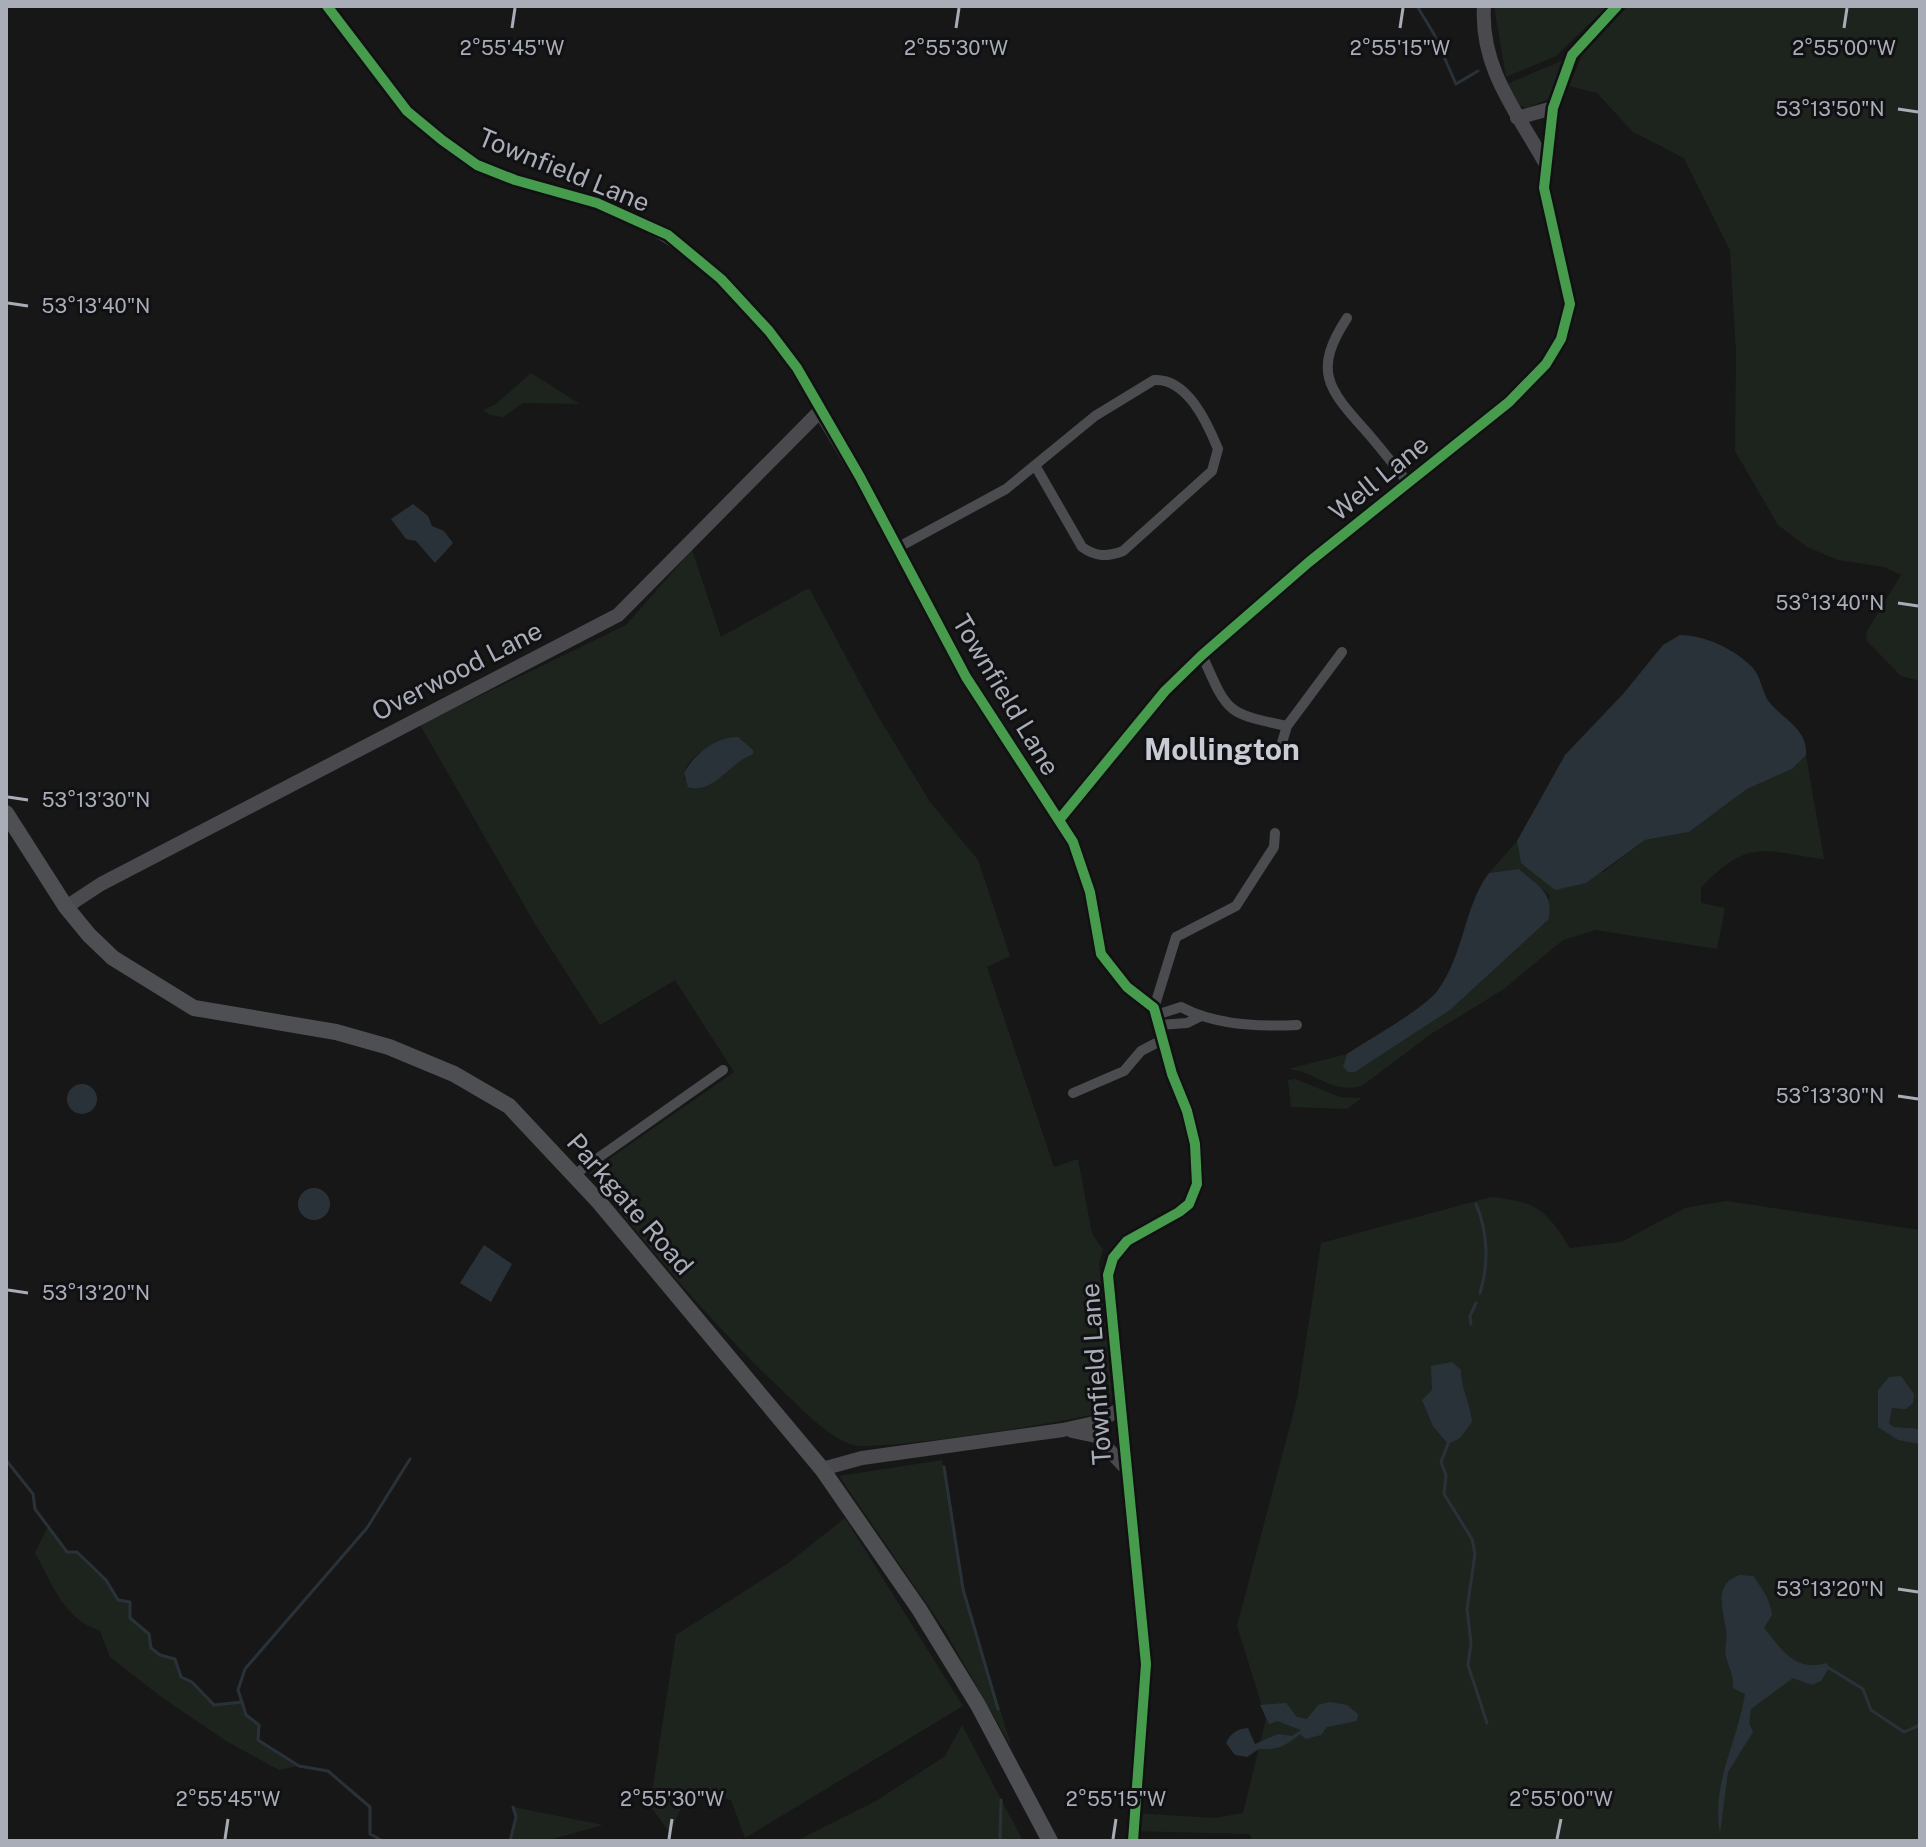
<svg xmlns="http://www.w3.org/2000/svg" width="1926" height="1847" viewBox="0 0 1926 1847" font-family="'Public Sans',sans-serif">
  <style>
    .green { fill: #1d241e; fill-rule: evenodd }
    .water { fill: #2a3239 }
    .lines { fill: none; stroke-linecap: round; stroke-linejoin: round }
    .stream { stroke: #2a3239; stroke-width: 3 }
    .street { stroke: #4b4c50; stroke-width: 10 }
    .secondary { stroke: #4a4a4e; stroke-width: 14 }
    .primary { stroke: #4d4f52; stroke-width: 16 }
    .cycleway-casing { stroke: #111113; stroke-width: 15 }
    .cycleway { stroke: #469c4c; stroke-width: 10 }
    .ticks { fill: none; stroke: #a8adb8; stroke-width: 3 }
    .labels { text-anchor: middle; stroke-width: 6; stroke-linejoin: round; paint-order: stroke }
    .street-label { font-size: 26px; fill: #a8adb8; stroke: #111113 }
    .quarter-label { font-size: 30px; font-weight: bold; fill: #c9ccd4; stroke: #111113 }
    .ticks-label { font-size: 20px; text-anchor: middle; fill: #a8adb8; stroke: #111113; stroke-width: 6; stroke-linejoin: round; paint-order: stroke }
  </style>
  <rect width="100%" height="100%" fill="#171717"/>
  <path class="green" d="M1494,6H1608L1556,56L1506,77Z
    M1628,6L1920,8V681L1901,676L1866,640L1867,631L1901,575L1884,567L1838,560L1807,547L1778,525L1735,451L1736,352L1730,250L1684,158L1633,132L1597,93L1569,86L1582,55Z
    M1564,60L1549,99L1526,108L1519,105L1507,84Z
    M531,373L580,404L523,403L503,417L490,415L483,410L496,404Z
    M692,550L721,637L809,588L875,711L930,802L978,860L1010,956L987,967L1054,1167L1078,1159L1092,1233L1103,1250L1099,1264L1112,1393L1111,1404L1105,1411C1080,1421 874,1452 853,1445C828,1437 805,1412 786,1394C713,1326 651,1250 589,1173L734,1072L675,980L600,1025L535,924L420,725L626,625ZM727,738L728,768L721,777L684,780C683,755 710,748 727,738Z
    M1806,755L1824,859C1762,851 1748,838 1701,888V903L1725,908L1717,949L1596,930L1563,940L1504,989L1431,1034L1363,1085C1334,1096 1315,1071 1288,1069L1347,1054L1344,1067L1348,1072H1355L1450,1010L1548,920L1549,895L1519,869L1489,873L1517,841L1521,863L1603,872L1645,840L1689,832L1747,789L1792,769Z
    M1295,1079L1340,1097L1362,1098L1347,1109L1291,1107L1288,1080Z
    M1491,1197C1537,1202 1546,1209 1570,1248L1621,1242L1685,1208L1726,1201L1920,1230V1841H1253L1249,1834L1132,1831L1133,1813L1215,1818L1243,1813L1266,1719L1237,1626L1297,1399L1321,1243Z
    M942,1460L963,1589L1012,1748L944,1629L839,1476Z
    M845,1518L963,1706L745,1838L731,1800L689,1790L670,1833L650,1806L676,1635L787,1564Z
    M48,1526L67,1551L77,1552L106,1580L118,1600L130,1602V1618L149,1634L151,1648L160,1655L175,1659L181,1676L192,1682L214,1705L242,1702L246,1715L259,1725L258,1740L299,1766L279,1770L226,1741L160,1696L110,1657L100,1631C63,1618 53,1585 35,1553Z
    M962,1725L1023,1841H796L876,1801L945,1756Z
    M513,1807L603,1825L545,1841H510L516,1817Z"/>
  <path class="water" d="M413,504L428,516L432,526L444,531L453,543L435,563L416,541L406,539L391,519Z
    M1680,635C1705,635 1736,650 1753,668C1761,677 1762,692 1769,702C1784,720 1808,729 1806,755L1792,769L1747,789L1689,832L1645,840L1586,883L1555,890L1521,863L1517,841L1565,755L1624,693L1663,645Z
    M738,737L753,750V754C729,763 713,795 688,787L684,773C694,754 716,737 738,737Z
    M1519,869C1538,886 1555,893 1548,920L1450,1010L1355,1072H1348L1343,1067L1347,1054C1368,1040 1425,1008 1438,990C1464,955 1464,906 1489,873Z
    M67 1099a15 15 0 1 1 30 0a15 15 0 1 1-30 0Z
    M298 1204a16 16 0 1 1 32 0a16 16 0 1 1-32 0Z
    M484,1245L512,1264L491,1302L460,1283Z
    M1452,1362L1461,1370C1460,1386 1470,1402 1472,1422L1460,1438L1448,1444L1433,1426L1422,1400L1432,1390L1431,1366Z
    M1901,1376L1914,1394L1913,1403L1906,1409L1892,1408L1889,1423L1893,1427L1920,1429V1444L1898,1440L1878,1427V1390L1889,1377Z
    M1740,1575L1753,1576C1762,1588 1770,1599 1772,1615L1764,1628C1783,1651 1795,1672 1827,1663L1829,1668L1821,1681L1812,1685L1793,1678L1751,1709L1749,1723L1753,1732L1728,1772L1720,1833C1711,1783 1738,1741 1745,1694L1733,1688C1734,1674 1729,1669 1726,1657C1724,1649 1728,1639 1726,1630C1723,1608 1713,1584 1740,1575Z
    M1330,1702L1347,1705L1358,1714L1357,1721L1327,1727L1321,1735L1306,1739L1300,1734C1286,1746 1278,1750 1259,1749L1247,1757L1235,1755L1226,1743C1231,1733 1237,1729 1248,1728L1255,1744L1278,1734L1292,1736L1301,1730L1277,1721L1269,1724L1260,1705L1286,1703L1297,1717L1307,1719L1318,1705Z"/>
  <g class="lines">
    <path class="stream" d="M1417,6L1434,34L1456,84L1478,71
      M1476,1204C1488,1232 1489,1264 1480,1293
      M1471,1324L1470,1316L1476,1303
      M1448,1444L1441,1462L1446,1475L1444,1494L1472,1539L1475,1554L1467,1609L1471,1643L1468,1665L1487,1723
      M6,1460L33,1494L35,1509L67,1552H77L106,1580L118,1600L130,1602V1618L149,1634L151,1648L160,1655L175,1659L181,1677L192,1682L214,1705L242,1702L246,1715L259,1725L258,1740L299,1766L328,1771L370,1807V1834L383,1841
      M944,1467L963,1589L998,1709
      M1829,1668L1863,1689L1871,1710L1904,1732L1920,1725
      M242,1702L238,1690L245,1669L367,1528L410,1459
      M510,1841L516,1817L513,1807
      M1000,1841L1001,1800"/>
    <path class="street" d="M327,6C370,65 411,128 476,165C514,185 559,188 598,204C701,243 768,317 820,411
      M1347,318C1313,370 1327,388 1365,430C1380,447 1394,465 1408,483
      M897,548L1006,489L1095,416L1154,380C1187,378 1207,422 1218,449L1212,471L1123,551C1107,557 1096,557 1082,547L1036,467
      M1202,655C1228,713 1225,713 1287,726L1278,756
      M1287,726L1342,652
      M1154,1008L1176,937L1236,906L1274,847L1275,833
      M1156,1015L1181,1007C1214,1025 1259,1027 1297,1025
      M1159,1025L1187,1023L1199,1017
      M1073,1093L1124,1071L1141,1051L1162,1040
      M574,1175L723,1070"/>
    <path class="secondary" d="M1484,6C1480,67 1516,111 1544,161
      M1517,118L1553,108
      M1059,820L1165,691L1202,655L1309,562L1509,402L1546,364L1561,339L1570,304L1544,188L1553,108L1572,55L1617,6
      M66,907L101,884L618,615L820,411L860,477L966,677L1073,842L1090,892L1101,954L1127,987L1154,1008L1172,1074L1187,1111L1195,1144L1197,1184L1189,1204L1179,1212L1127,1241L1113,1258L1108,1275L1146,1664L1133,1841
      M1072,1431L1096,1436L1124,1466
      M822,1469L862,1458L1063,1430L1094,1423L1119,1410"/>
    <path class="primary" d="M6,813L66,907L89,935L113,958L194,1008L336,1032L389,1047L454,1074L509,1106L599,1202L822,1469L919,1609L978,1705L1050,1841"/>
    <g class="cycleway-casing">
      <path id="cycleway" d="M327,6L407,111L442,140L477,165L515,180L597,203L668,235L721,279L769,331L797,368L860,477L966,677L1073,842L1090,892L1101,954L1127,987L1154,1008L1172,1074L1187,1111L1195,1144L1197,1184L1189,1204L1179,1212L1127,1241L1113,1258L1108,1275L1146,1664L1133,1841
        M1059,820L1165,691L1202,655L1309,562L1509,402L1546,364L1561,339L1570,304L1544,188L1553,108L1572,55L1617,6"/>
    </g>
    <use href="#cycleway" class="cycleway"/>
  </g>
  <path class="ticks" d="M512,28L515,8M956,28L959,8M1400,28L1403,8M1844,28L1847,8M1898,109L1918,112M8,303L28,306M1898,603L1918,606M8,797L28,800M1898,1096L1918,1099M8,1290L28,1293M1898,1589L1918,1592M225,1839L228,1819M669,1839L672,1819M1113,1839L1116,1819M1557,1839L1561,1819"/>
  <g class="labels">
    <g class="street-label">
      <text transform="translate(564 170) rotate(22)" y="9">Townfield Lane</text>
      <text transform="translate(1379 478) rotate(-39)" y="9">Well Lane</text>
      <text transform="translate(457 671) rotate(-27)" y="9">Overwood Lane</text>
      <text transform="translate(1006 695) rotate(59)" y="9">Townfield Lane</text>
      <text transform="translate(630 1204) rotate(49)" y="9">Parkgate Road</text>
      <text transform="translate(1096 1374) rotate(-94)" y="9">Townfield Lane</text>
    </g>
    <g class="quarter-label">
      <text x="1222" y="760">Mollington</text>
    </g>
  </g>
  <g class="ticks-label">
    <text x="512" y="55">2°55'45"W</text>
    <text x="956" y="55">2°55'30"W</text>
    <text x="1400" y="55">2°55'15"W</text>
    <text x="1844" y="55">2°55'00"W</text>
    <text x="1830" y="116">53°13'50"N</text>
    <text x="96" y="313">53°13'40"N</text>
    <text x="1830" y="610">53°13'40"N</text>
    <text x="96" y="807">53°13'30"N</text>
    <text x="1830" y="1103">53°13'30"N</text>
    <text x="96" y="1300">53°13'20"N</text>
    <text x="1830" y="1596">53°13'20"N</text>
    <text x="228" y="1806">2°55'45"W</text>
    <text x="672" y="1806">2°55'30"W</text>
    <text x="1116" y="1806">2°55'15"W</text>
    <text x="1561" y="1806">2°55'00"W</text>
  </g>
  <rect width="1926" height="1847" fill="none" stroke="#a8adb8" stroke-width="16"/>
</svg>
